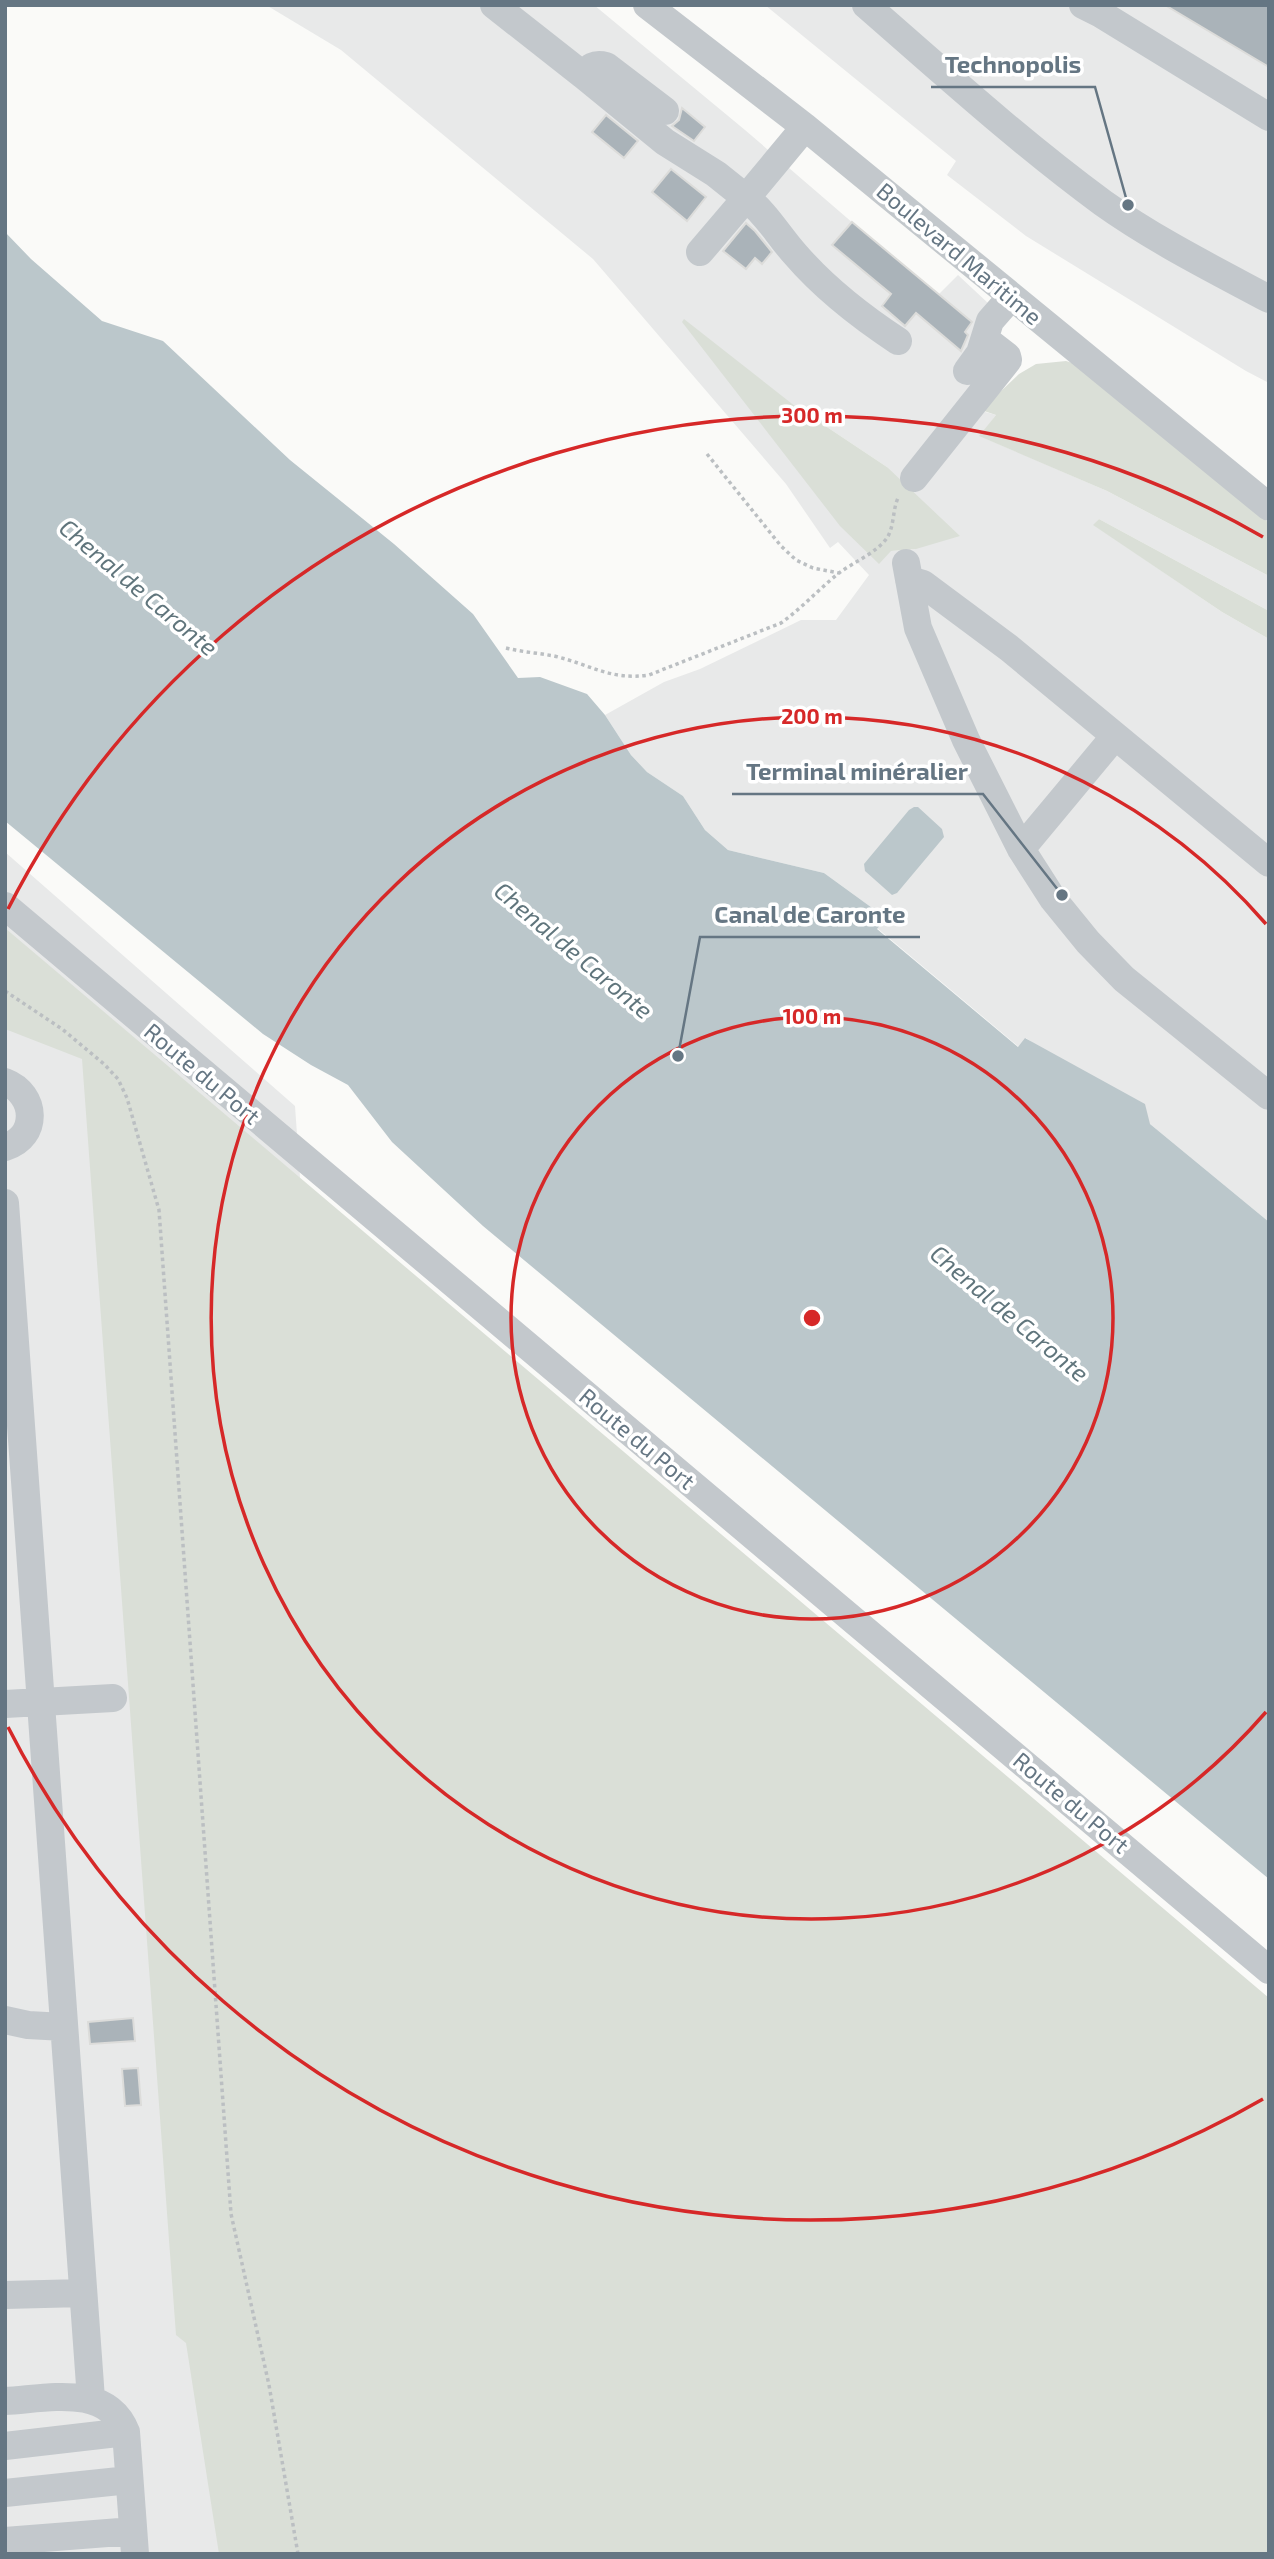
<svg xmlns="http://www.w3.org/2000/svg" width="1274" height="2559" viewBox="0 0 1274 2559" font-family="'Exo 2',sans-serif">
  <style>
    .built { fill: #e8e9e9; fill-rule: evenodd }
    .green { fill: #dadfd7 }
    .water { fill: #bbc7cb }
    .building { fill: #aab3b9; stroke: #dcdcda; stroke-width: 2 }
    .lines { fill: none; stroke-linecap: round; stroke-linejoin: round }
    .path { stroke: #bbbfc2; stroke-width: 3.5; stroke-dasharray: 3.5 3.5; stroke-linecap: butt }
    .minor { stroke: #c3c8cc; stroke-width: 28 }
    .ring { fill: none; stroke: #d62828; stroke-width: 3.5 }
    .labels { text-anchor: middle; stroke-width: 7; stroke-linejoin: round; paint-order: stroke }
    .street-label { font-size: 23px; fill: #657683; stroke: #fff }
    .water-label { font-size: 24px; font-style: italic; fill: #60757c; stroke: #fff }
    .centre { fill: #d62828; stroke: #fff; stroke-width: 3.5 }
    .ring-label { font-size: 21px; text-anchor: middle; font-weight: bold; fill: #d62828; stroke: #fff; stroke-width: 7; stroke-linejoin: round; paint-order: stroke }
    .leader { fill: none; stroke: #657683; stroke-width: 2.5 }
    .callout-dot { fill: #657683; stroke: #fff; stroke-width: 2.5 }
    .callout-label { font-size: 24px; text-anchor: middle; font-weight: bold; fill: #657683; stroke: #fff; stroke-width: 7; stroke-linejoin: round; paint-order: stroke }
  </style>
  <rect width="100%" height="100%" fill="#fafaf8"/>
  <path class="built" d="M266,5H594L745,130L933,292L939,294L958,275L1004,318L988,362L957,404L996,415L980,436L1107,491L1269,576V611L1099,519L1094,525L1222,612L1269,639V1222L1150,1124L1026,1038L1019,1047L877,928L886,918L824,873L728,850L705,830L683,796L647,772L631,755L605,715L664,682L700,669L801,620H836L869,575L838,542L830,548L786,484L593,259L341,50ZM791,403L887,467L916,549L891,551Z
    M765,5H1269V383L1246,371L1026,236L947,175L956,161Z
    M5,852L295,1106L397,2554H5Z"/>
  <path class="green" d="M684,319L791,403L887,467L960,536L916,549L891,551L879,564L840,526L682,322Z
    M1066,361L1076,364L1269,523V576L1107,491L979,436L996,415L981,410L1019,374L1036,364Z
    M1099,519L1269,611V639L1222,612L1093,525Z
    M5,928L1269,1998V2554H219L186,2343L176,2335L82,1059L5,1029Z"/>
  <path class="water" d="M5,232L31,259L102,321L163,341L290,460L394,544L473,614L518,678L540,677L587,694L605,715L631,755L647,772L683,796L705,830L728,850L824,873L886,918L877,929L1018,1047L1025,1038L1145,1104L1150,1124L1269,1222V1879L483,1226L392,1142L348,1085L311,1065L263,1034L5,821Z
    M914,807H918L942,829L944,837L897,893L892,895L865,871L864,864L909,810Z"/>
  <path class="building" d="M1165,5H1269V67Z
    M682,108L705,127L694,141L672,126L679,120Z
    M606,115L638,141L624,158L592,132Z
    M671,169L706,197L687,221L652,192Z
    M852,222L972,322L965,332L968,335L961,351L916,313L905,326L882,306L891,294L832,245Z
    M746,223L755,231L772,252L762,264L755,258L746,269L723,251Z
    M133,2018L135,2041L90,2044L88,2022Z
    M138,2068L141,2105L125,2106L122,2069Z"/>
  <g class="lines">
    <path class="path" d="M707,454L781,546L796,560L813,568L839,573
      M506,648C522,652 538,653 554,656C589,664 611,681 649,675L781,623C802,608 819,589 839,573C854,562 876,553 887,538C895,525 892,509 899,496
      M5,991L62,1029L104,1064L118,1079L127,1098L159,1210L231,2214L269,2385L298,2554"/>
    <path class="minor" d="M494,5L583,75C590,67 594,63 606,66L665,111
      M647,5L805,127L1269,507
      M866,5C944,73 1020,142 1103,203C1155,240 1213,269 1269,299
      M1083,5L1101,14L1269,117
      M583,75L665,142L716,174L746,198L805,127
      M700,252L746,198C766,213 778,235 795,254C825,289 860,316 898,341
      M967,371L980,353L990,321L1011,297
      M914,478L1008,360L1007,356L985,339
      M906,563L918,628L966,740L1021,849L1053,899L1088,942L1124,979L1269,1096
      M909,580L923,584L1009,648L1269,863
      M1021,849L1115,736
      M5,906L1269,1970
      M5,1082C37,1094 39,1137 5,1147
      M5,1203L91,2399
      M5,1704L113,1698
      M5,2020L28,2025L64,2027
      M5,2295L83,2293
      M5,2401C46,2399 107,2383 126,2432L135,2554
      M5,2446L126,2432
      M5,2493L129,2480
      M5,2541L133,2531"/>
  </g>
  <g class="ring">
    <circle cx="812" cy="1318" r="301"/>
    <path d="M1266 1712A601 601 0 1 1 1266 924"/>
    <path d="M1263 2099A902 902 0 0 1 8 1727M8 909A902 902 0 0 1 1263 537"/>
  </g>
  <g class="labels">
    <g class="street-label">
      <text transform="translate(959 254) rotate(40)" y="8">Boulevard Maritime</text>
      <text transform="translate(202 1074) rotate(40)" y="8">Route du Port</text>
      <text transform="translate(637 1439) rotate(40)" y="8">Route du Port</text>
      <text transform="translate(1071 1803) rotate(40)" y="8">Route du Port</text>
    </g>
    <g class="water-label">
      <text transform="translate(138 588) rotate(40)" y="8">Chenal de Caronte</text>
      <text transform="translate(573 951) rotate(40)" y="8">Chenal de Caronte</text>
      <text transform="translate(1009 1314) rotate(40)" y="8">Chenal de Caronte</text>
    </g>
  </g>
  <circle cx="812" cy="1318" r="10" class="centre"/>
  <g class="ring-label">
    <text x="812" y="423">300 m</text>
    <text x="812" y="724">200 m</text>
    <text x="812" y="1024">100 m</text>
  </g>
  <path class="leader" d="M1128 205L1095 87H931M1062 895L983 794H732M678 1056L700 937H920"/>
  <g class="callout-dot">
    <circle cx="1128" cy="205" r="7"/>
    <circle cx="1062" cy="895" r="7"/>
    <circle cx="678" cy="1056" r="7"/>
  </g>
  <g class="callout-label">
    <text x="1013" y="73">Technopolis</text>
    <text x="857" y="780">Terminal minéralier</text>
    <text x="810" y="923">Canal de Caronte</text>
  </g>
  <rect width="1274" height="2559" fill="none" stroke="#657683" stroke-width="14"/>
</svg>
